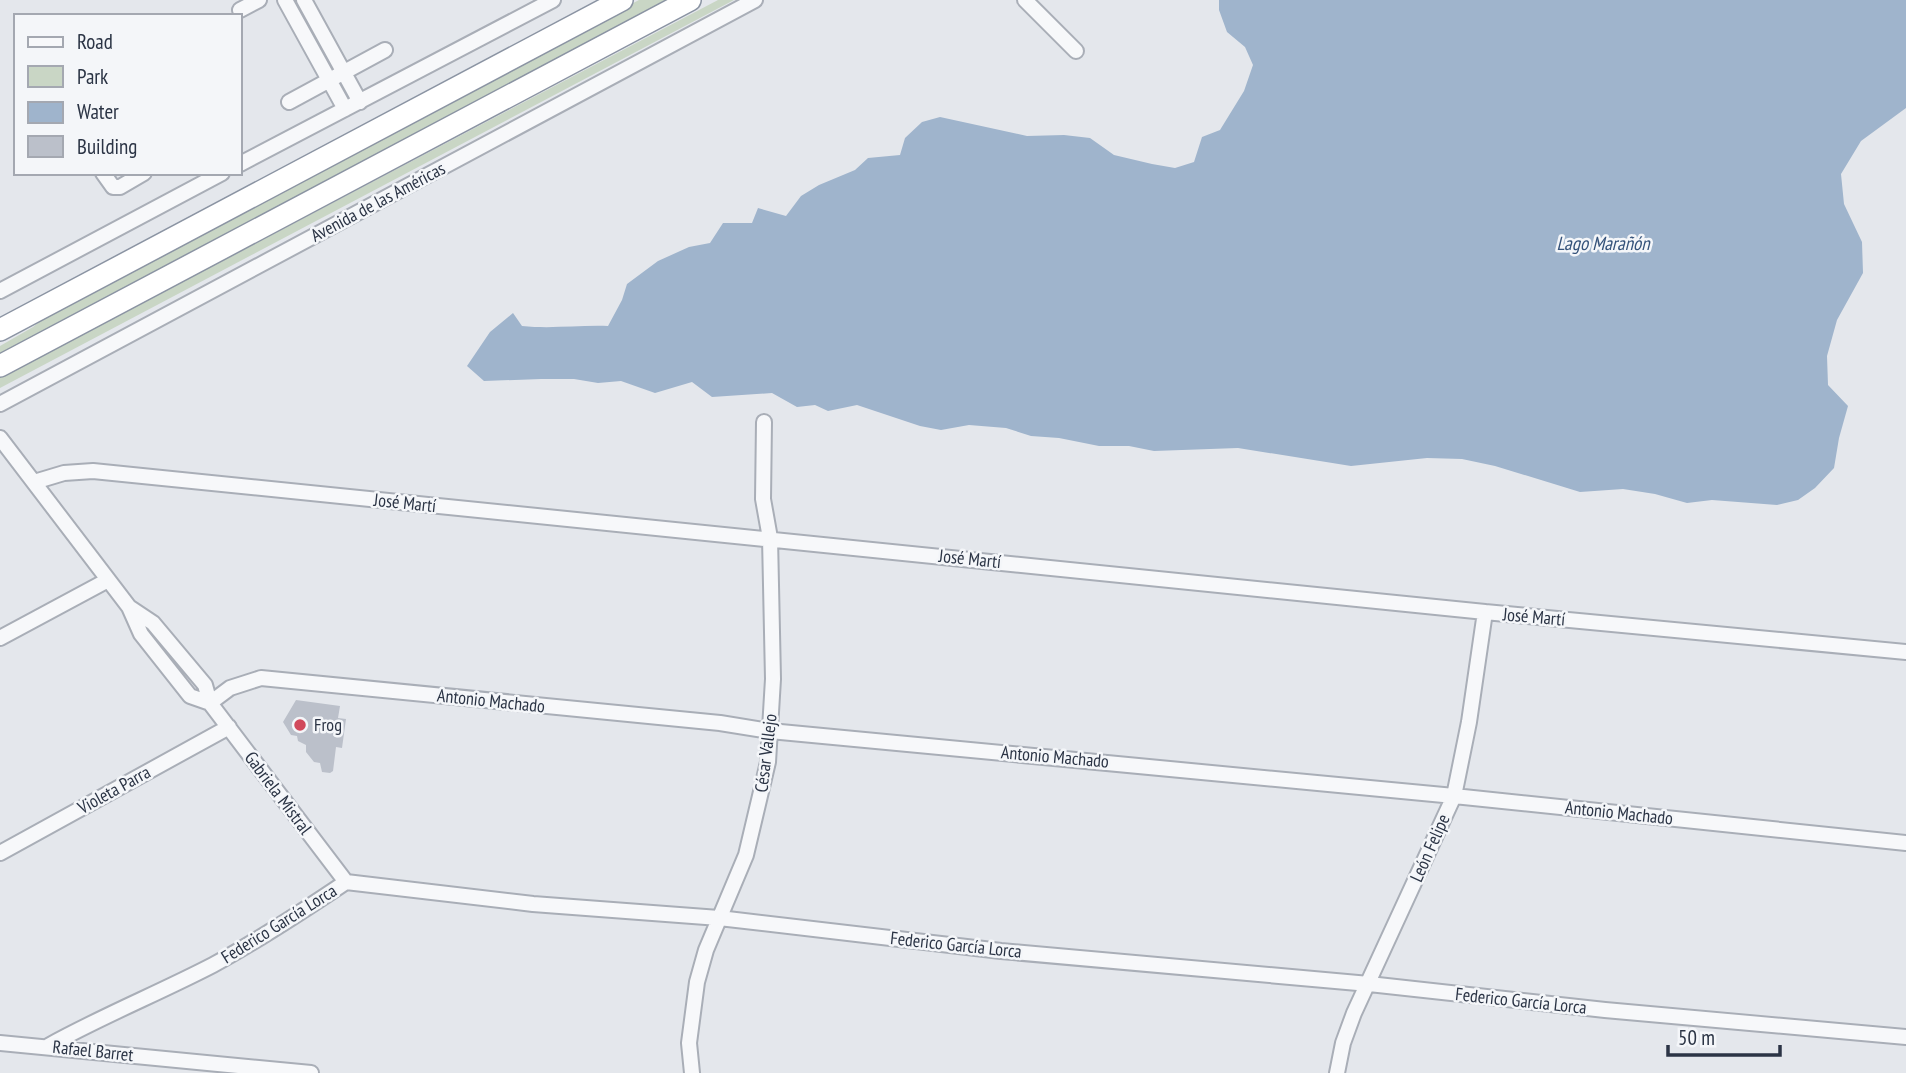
<svg xmlns="http://www.w3.org/2000/svg" width="1906" height="1073" viewBox="0 0 1906 1073" font-family="'PT Sans Narrow',sans-serif">
  <style>
    .green { fill: #c9d6c5 }
    .water { fill: #9fb4cc }
    .building { fill: #bbc0ca }
    .lines { fill: none; stroke-linecap: round; stroke-linejoin: round }
    .minor-casing { stroke: #a9aeb7; stroke-width: 18 }
    .highway-casing { stroke: #8b94a3; stroke-width: 24 }
    .minor { stroke: #f7f8fa; stroke-width: 14 }
    .highway { stroke: #fff; stroke-width: 21 }
    .poi-dot { fill: #d1495b; stroke: #f4f6f9; stroke-width: 2.5 }
    .labels { text-anchor: middle; stroke-width: 5; stroke-linejoin: round; paint-order: stroke }
    .street-label { font-size: 18px; fill: #2b3445; stroke: #f4f6f9 }
    .poi-label { font-size: 18px; fill: #2b3445; stroke: #f4f6f9; text-anchor: start }
    .water-label { font-size: 19px; font-style: italic; fill: #34527a; stroke: #f4f6f9 }
  </style>
  <rect width="100%" height="100%" fill="#e4e7ec"/>
  <path class="green" d="M639,0H670L64,319L0,357V346L33,327L59,306Z
    M718,0H734L0,388V378Z"/>
  <path class="water" d="M1219,0H1906V108L1861,141L1841,174L1844,204L1862,242L1863,273L1837,320L1827,356L1828,385L1848,406L1839,438L1834,468L1815,488L1798,500L1777,505L1712,500L1687,503L1655,494L1623,489L1580,492L1495,466L1462,459L1427,458L1351,466L1238,448L1154,451L1129,446H1099L1059,438L1031,436L1006,428L969,425L941,430L920,426L857,405L828,411L815,405L797,407L772,393L712,397L692,382L655,393L621,381L598,383L574,379H541L484,381L467,366L490,332L513,313L522,326C551,329 579,325 608,326L622,300L627,284L658,261L689,247L710,243L723,223H752L758,208L786,216L801,196L819,185L855,170L868,158L900,155L905,138L922,122L940,117L1027,136L1064,135L1090,138L1114,155L1152,164L1175,168L1194,162L1202,137L1220,130L1244,91L1253,65L1245,47L1227,32L1219,10Z"/>
  <path class="building" d="M296,700L340,706L338,718L346,719L342,748L336,747L333,771L330,773L322,772L320,763L314,762L306,752V745L298,741L297,736L291,735L283,722Z"/>
  <g class="lines">
    <g class="minor-casing">
      <path id="minor" d="M285,0L345,109
        M304,0L360,102
        M1025,0L1076,51
        M240,10L259,0
        M289,102L385,50
        M240,164L553,0
        M103,173L113,187H120L144,173
        M0,291L222,173
        M0,404L755,0
        M0,438L129,607L141,634L190,696L210,703
        M34,482L64,473L93,471L1485,612L1906,652
        M129,607L153,623L205,685L210,703L346,882
        M0,638L108,580
        M210,703L230,688L261,678L720,723L770,731L1454,796L1906,843
        M0,853L229,727
        M0,1043L311,1073
        M48,1046C102,1016 159,993 213,965C259,940 303,911 346,882L533,904L719,918L1001,951L1369,984L1605,1010L1906,1037
        M692,1073L689,1043L697,982L706,950L746,855L768,762L773,679L770,538L763,499L764,422
        M1337,1073L1343,1043L1354,1013L1454,796L1469,722L1485,612"/>
    </g>
    <g class="highway-casing">
      <path id="highway" d="M0,330L622,0
        M0,366L690,0"/>
    </g>
    <use href="#minor" class="minor"/>
    <use href="#highway" class="highway"/>
  </g>
  <circle class="poi-dot" cx="300" cy="725" r="7"/>
  <g class="labels">
    <g class="street-label">
      <text transform="translate(378 202) rotate(-28)" y="6">Avenida de las Américas</text>
      <text transform="translate(405 503) rotate(6)" y="6">José Martí</text>
      <text transform="translate(970 559) rotate(6)" y="6">José Martí</text>
      <text transform="translate(1534 617) rotate(5)" y="6">José Martí</text>
      <text transform="translate(491 701) rotate(6)" y="6">Antonio Machado</text>
      <text transform="translate(766 753) rotate(-83)" y="6">César Vallejo</text>
      <text transform="translate(1055 757) rotate(5)" y="6">Antonio Machado</text>
      <text transform="translate(114 790) rotate(-29)" y="6">Violeta Parra</text>
      <text transform="translate(278 793) rotate(53)" y="6">Gabriela Mistral</text>
      <text transform="translate(1619 813) rotate(6)" y="6">Antonio Machado</text>
      <text transform="translate(1430 848) rotate(-66)" y="6">León Felipe</text>
      <text transform="translate(279 924) rotate(-32)" y="6">Federico García Lorca</text>
      <text transform="translate(956 945) rotate(6)" y="6">Federico García Lorca</text>
      <text transform="translate(1521 1001) rotate(6)" y="6">Federico García Lorca</text>
      <text transform="translate(93 1051) rotate(6)" y="6">Rafael Barret</text>
    </g>
    <g class="poi-label">
      <text x="314" y="731">Frog</text>
    </g>
    <g class="water-label">
      <text x="1603" y="250">Lago Marañón</text>
    </g>
  </g>
  <rect x="14" y="14" width="228" height="161" fill="#f4f6f9" stroke="#a4a8b1" stroke-width="2"/>
  <rect x="28" y="37" width="35" height="10" fill="#f7f8fa" stroke="#a4a8b1" stroke-width="2"/>
  <text x="77" y="49" font-size="21" fill="#2b3445">Road</text>
  <rect x="28" y="66" width="35" height="21" fill="#c9d6c5" stroke="#a4a8b1" stroke-width="2"/>
  <text x="77" y="84" font-size="21" fill="#2b3445">Park</text>
  <rect x="28" y="102" width="35" height="21" fill="#9fb4cc" stroke="#a4a8b1" stroke-width="2"/>
  <text x="77" y="119" font-size="21" fill="#2b3445">Water</text>
  <rect x="28" y="136" width="35" height="21" fill="#bbc0ca" stroke="#a4a8b1" stroke-width="2"/>
  <text x="77" y="154" font-size="21" fill="#2b3445">Building</text>
  <path d="M1668 1045v10h112v-10" fill="none" stroke="#2b3445" stroke-width="3.5"/>
  <text x="1678" y="1045" font-size="21" fill="#2b3445" stroke="#f4f6f9" stroke-width="5" paint-order="stroke">50 m</text>
</svg>
